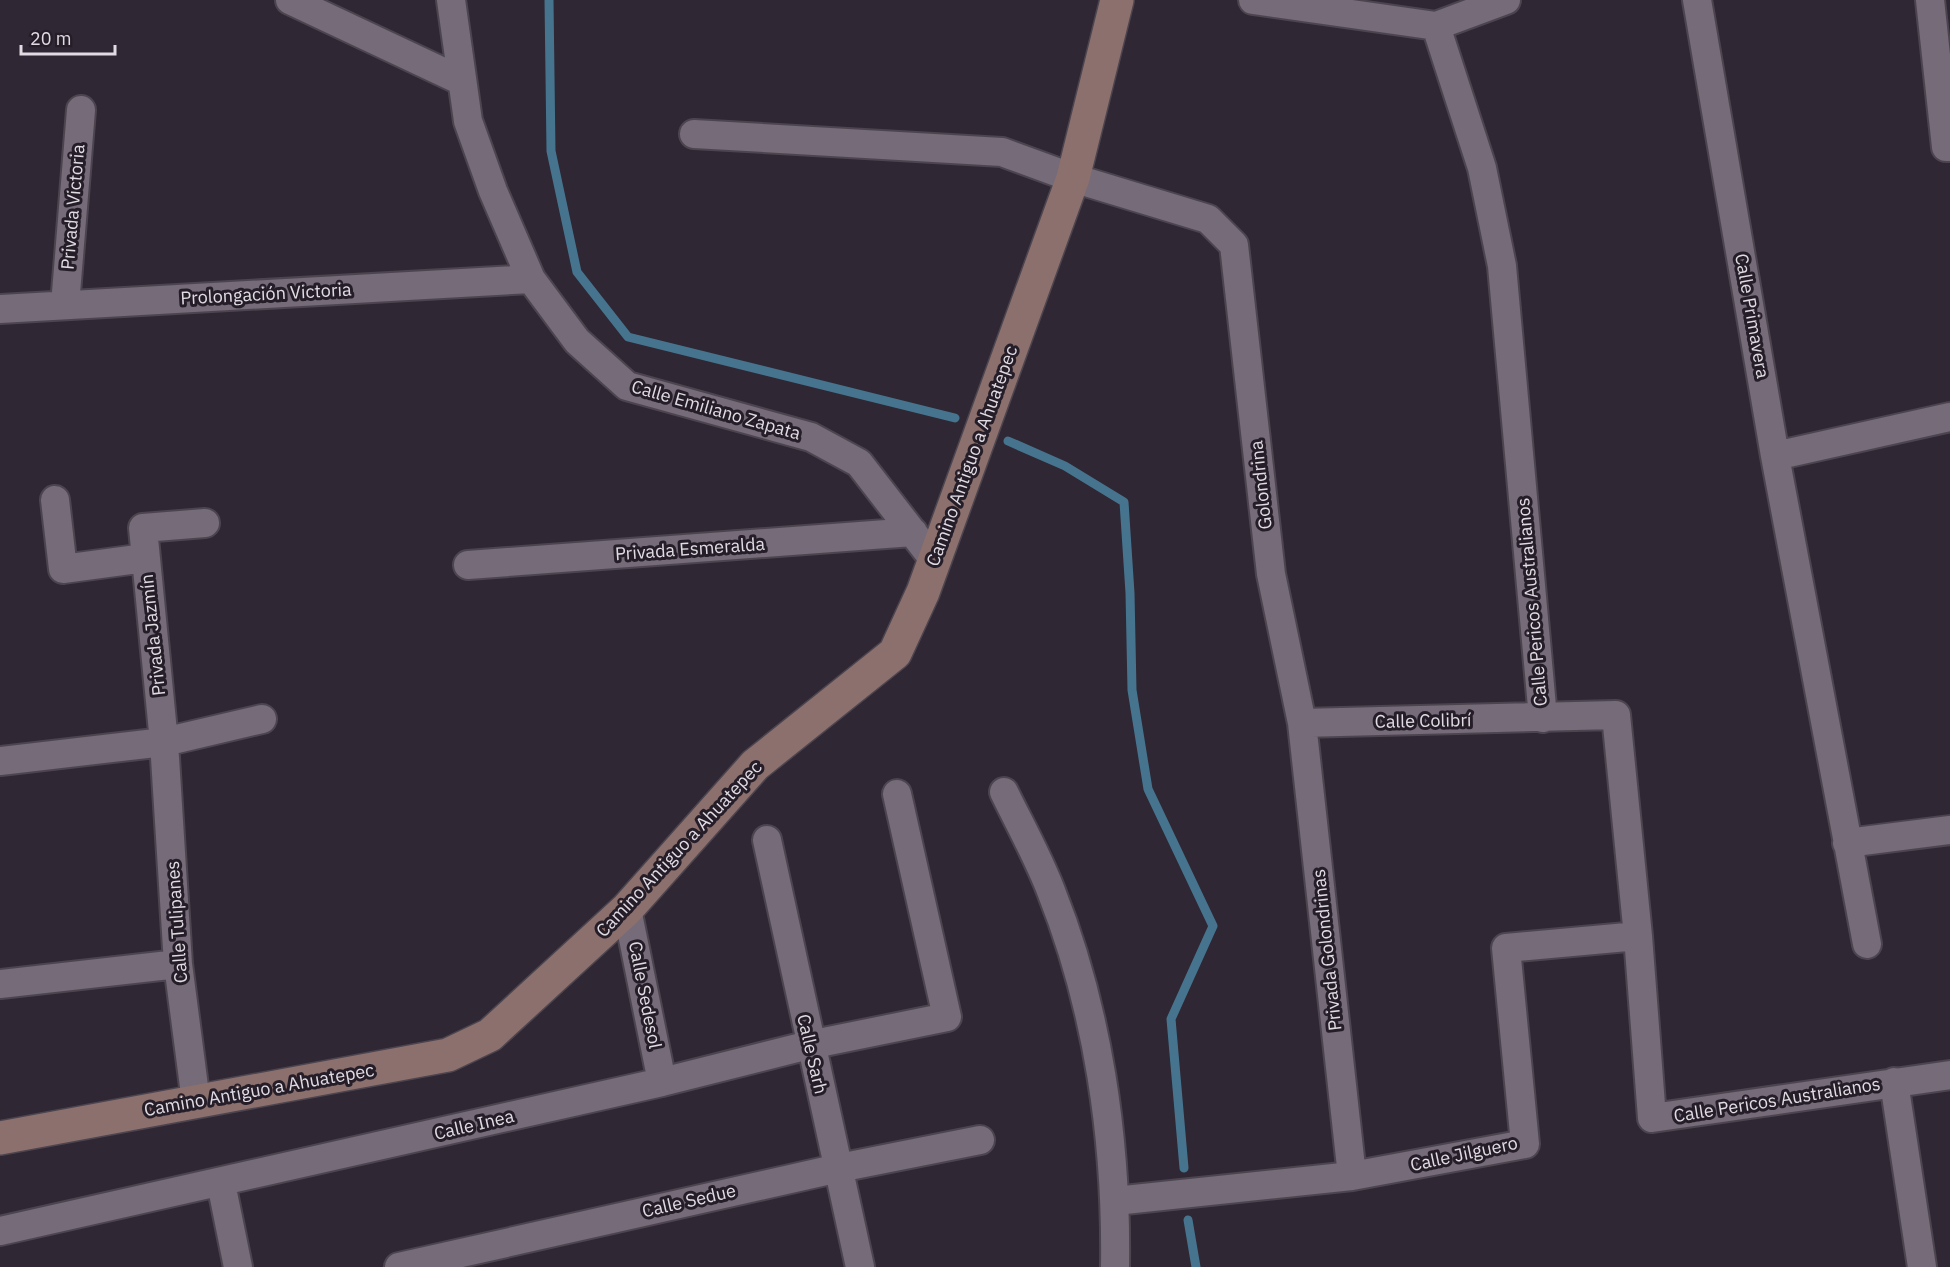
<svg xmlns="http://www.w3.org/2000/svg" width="1950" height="1267" viewBox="0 0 1950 1267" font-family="'IBM Plex Sans',sans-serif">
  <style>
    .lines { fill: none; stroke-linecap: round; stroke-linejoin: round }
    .stream { stroke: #46748e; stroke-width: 9 }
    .street-casing { stroke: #4c454f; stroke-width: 32 }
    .secondary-casing { stroke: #4c454f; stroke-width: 36 }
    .street { stroke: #756b79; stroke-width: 28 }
    .secondary { stroke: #8c706d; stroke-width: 33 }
    .labels { text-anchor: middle; stroke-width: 6; stroke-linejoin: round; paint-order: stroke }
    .street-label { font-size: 18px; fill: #e1dce4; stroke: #251e29 }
  </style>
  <rect width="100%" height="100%" fill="#2f2733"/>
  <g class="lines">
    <path class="stream" d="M549,0L551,151L577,272L628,337L955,418
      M1008,441L1065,466L1124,502L1130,593L1132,690L1148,789L1213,926L1171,1019L1184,1168
      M1188,1220L1196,1267"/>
    <g class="street-casing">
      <path id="street" d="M290,0L462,81
        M451,0L468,121L493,191L531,279L577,341L627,386L811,437L859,463L934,560
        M1253,0L1436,26L1506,0
        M1697,0L1775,456L1867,944
        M1930,0L1946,147H1950
        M1436,26L1482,168L1502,266L1543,718
        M694,134L1002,152L1073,178L1208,219L1234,245L1271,574L1302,723L1352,1176
        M65,305L81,110
        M0,309L531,279
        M1775,456L1950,417
        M55,500L63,569L145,558
        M468,565L913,532
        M1302,723L1616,715L1638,936L1652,1118L1950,1075
        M0,761L164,742L262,719
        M1004,792C1020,825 1038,857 1051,891C1098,1009 1117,1140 1115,1267
        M767,840L860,1267
        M1847,843L1950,830
        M627,909L662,1082
        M0,984L178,964
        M1894,1082L1922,1267
        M196,1102L178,964L164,742L143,528L205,523
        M221,1183L238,1267
        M1115,1201L1352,1176L1525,1144L1506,948L1638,936
        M0,1231L662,1082L809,1045L947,1017L897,794
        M399,1267L839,1168L980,1140"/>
    </g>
    <g class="secondary-casing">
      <path id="secondary" d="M0,1138L448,1055L490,1035L627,909L755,765L895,653L923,592L1073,178L1117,0"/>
    </g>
    <use href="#street" class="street"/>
    <use href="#secondary" class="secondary"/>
  </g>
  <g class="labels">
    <g class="street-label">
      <text transform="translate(73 207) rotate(-85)" y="6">Privada Victoria</text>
      <text transform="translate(266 294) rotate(-3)" y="6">Prolongación Victoria</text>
      <text transform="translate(1752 316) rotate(80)" y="6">Calle Primavera</text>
      <text transform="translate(716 410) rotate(16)" y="6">Calle Emiliano Zapata</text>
      <text transform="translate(972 456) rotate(-70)" y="6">Camino Antiguo a Ahuatepec</text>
      <text transform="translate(1261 485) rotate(-96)" y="6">Golondrina</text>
      <text transform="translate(690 549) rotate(-4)" y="6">Privada Esmeralda</text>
      <text transform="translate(1532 602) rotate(-95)" y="6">Calle Pericos Australianos</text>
      <text transform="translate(153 635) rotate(-96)" y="6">Privada Jazmín</text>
      <text transform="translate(1423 721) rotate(-1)" y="6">Calle Colibrí</text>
      <text transform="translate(679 849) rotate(-47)" y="6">Camino Antiguo a Ahuatepec</text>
      <text transform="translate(177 922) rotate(-94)" y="6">Calle Tulipanes</text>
      <text transform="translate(1327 950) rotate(-96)" y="6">Privada Golondrinas</text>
      <text transform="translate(645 995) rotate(79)" y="6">Calle Sedesol</text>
      <text transform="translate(812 1054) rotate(77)" y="6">Calle Sarh</text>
      <text transform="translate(259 1090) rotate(-10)" y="6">Camino Antiguo a Ahuatepec</text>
      <text transform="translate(1777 1100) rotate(-9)" y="6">Calle Pericos Australianos</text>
      <text transform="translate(474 1125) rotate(-13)" y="6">Calle Inea</text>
      <text transform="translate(1464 1154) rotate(-12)" y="6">Calle Jilguero</text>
      <text transform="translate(689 1201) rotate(-13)" y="6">Calle Sedue</text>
    </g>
  </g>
  <path d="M21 45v9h94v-9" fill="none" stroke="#e1dce4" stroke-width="3"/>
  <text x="30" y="45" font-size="18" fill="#e1dce4" stroke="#251e29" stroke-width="4.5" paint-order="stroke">20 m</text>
</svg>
